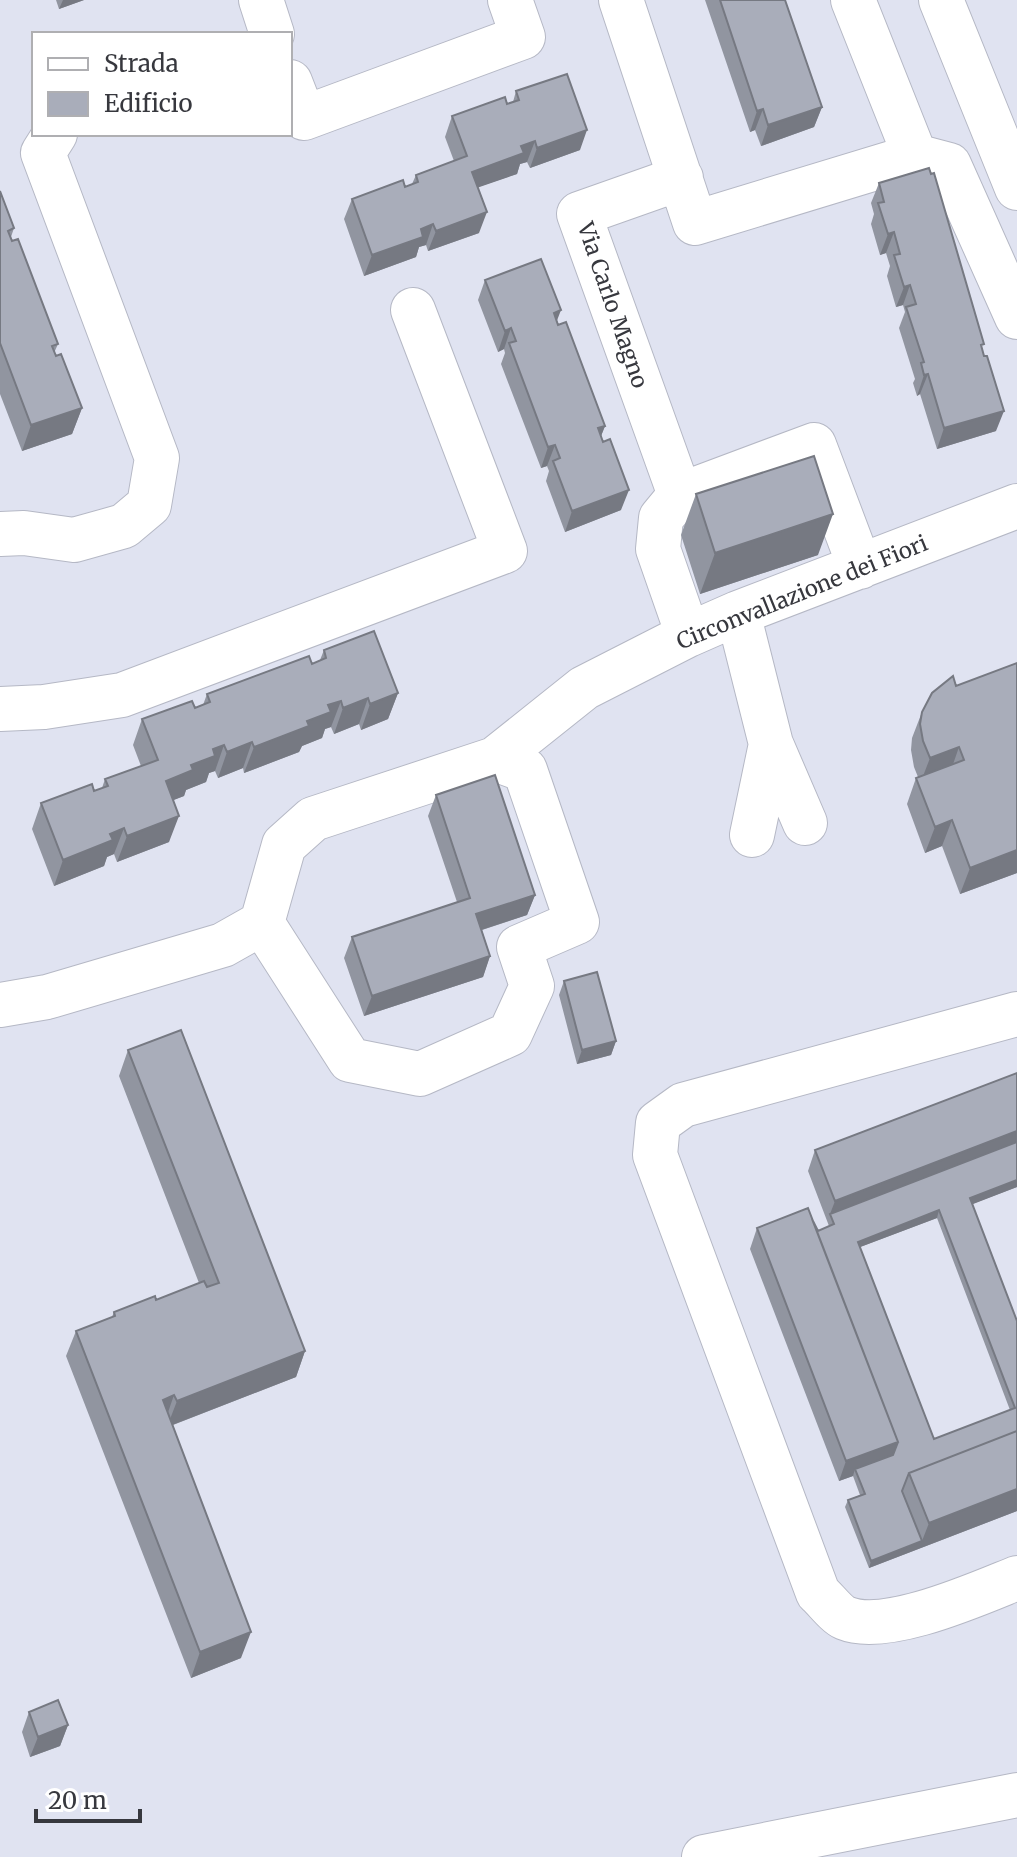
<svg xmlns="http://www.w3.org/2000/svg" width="1017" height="1857" viewBox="0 0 1017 1857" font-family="Merriweather,serif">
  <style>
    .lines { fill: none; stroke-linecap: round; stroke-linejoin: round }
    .minor-casing { stroke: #b5b8c5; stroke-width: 46 }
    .minor { stroke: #fff; stroke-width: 44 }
    .wall { fill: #9195a0; fill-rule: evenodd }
    .shaded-wall { fill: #767982 }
    .building { fill: #a9adba; stroke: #767982; stroke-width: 2; fill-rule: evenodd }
    .labels { text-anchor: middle; stroke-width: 7; stroke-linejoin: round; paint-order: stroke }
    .street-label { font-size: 22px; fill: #37383e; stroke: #fff }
  </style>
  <rect width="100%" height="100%" fill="#e0e3f1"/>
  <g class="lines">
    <g class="minor-casing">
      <path id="minor" d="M261,0L272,34
        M621,0L695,223L915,156
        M853,0L915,156L949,165L1017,317
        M941,0L1017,188
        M290,82L304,118L523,37L510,0
        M681,178L579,214L680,495L814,445L860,567
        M680,495L661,518L658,549L688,635
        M0,534L24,533L74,540L124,526L149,505L157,458L43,153L55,134
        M738,613L771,744L805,823
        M0,709L44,707L122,695L505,551L413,310
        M752,835L771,744
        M262,923L350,1060L420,1074L510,1034L532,986L519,947L577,922L525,770L495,759
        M0,1005L47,997L223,945L262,923L284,845L313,819L495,759L584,688L688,635L738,613L1017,506
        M1017,1014L683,1105L658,1123L655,1155L818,1593C826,1600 836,1614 845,1618C886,1635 977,1594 1017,1578
        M704,1857L1017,1795"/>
    </g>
    <use href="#minor" class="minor"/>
  </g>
  <path class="wall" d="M56,0H84L59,9Z
    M705,0H785L822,107L814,127L761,146L755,130L750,132Z
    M516,91L580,150L530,168L527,162L520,164L517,174L478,187L479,233L428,251L426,245L419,247L416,257L364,276L344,219L352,199L405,187L412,184L416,175L454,161L445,137L452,116L513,102Z
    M879,183L982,348L996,431L937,449L920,394L917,396L913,383L915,379L899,328L905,312L903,305L896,307L887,276L890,266L886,253L880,255L871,224L874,214L871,203Z
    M0,191L14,228L11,237L58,344L54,353L82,408L72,434L22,451L0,394Z
    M485,280L557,321L605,426L601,436L621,510L565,532L546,481L549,471L547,466L541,468L501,364L505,353L504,349L498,352L478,300Z
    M696,494L818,555L700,594L681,535Z
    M324,650L398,693L388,719L361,730L359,724L334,734L331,727L325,729L322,738L302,746L299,752L244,773L243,768L218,778L215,771L209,773L206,782L186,790L184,796L173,800L169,842L117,862L114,854L107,857L104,866L54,886L32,829L41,803L94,791L102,788L105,779L141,766L133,745L142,719L195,708L203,705L207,694L312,664L320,660Z
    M1017,663V873L960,894L942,846L925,853L907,804L916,778L918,777L914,767L911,750L912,738L922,712L956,686Z
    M436,795L535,895L527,915L482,930L490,956L483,977L364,1016L344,958L352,937L457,902L428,816Z
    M564,981L616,1041L611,1055L577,1064L559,995Z
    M128,1050L305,1351L296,1377L173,1425L241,1658L191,1678L66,1356L76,1331L112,1317L114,1312L156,1300L199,1283L119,1076Z
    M1017,1073V1187L972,1204L1017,1321V1511L869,1568L845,1507L848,1500L860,1495L853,1476L839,1481L750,1249L757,1228L818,1231L829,1226L808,1171L815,1150ZM937,1218L1010,1410L934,1439L860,1247Z
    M29,1712L68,1725L60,1746L30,1757L22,1732Z"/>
  <path class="shaded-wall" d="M63,0H84L59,9Z
    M822,107L814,127L761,146L768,125Z
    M763,109L755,130L750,132L757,111Z
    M587,130L580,150L530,168L537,148Z
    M535,141L527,162L520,164L517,174L465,192L472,172L521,146Z
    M487,212L479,233L428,251L436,231Z
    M433,224L426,245L419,247L416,257L364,276L372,255L421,229Z
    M894,232L886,253L880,255L888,234Z
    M910,285L903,305L896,307L904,287Z
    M561,310L553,331L554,313Z
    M511,328L504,349L498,352L505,331Z
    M928,374L920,394L917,396L924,375Z
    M82,408L72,434L22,451L31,425Z
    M1004,411L996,431L937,449L944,428Z
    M605,426L597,446L598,428Z
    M555,445L547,466L541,468L548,447Z
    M629,490L621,510L565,532L572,511Z
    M833,514L818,555L700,594L715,553Z
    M398,693L388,719L361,730L370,704Z
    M368,698L359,724L334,734L343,708Z
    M341,701L331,727L325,729L322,738L302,746L299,752L244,773L254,747L307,721L328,705Z
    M252,742L243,768L218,778L227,752Z
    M224,745L215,771L209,773L206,782L186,790L184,796L156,807L166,781L213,749Z
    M959,747L950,773L920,784L930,758Z
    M179,816L169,842L117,862L127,836Z
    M952,820L942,846L925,853L935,827Z
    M124,828L114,854L107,857L104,866L54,886L63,860L110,834Z
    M1017,850V873L960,894L970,868Z
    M535,895L527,915L469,934L476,914Z
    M490,956L483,977L364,1016L372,996Z
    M616,1041L611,1055L577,1064L582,1050Z
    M1017,1131V1149L830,1214L835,1201Z
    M1017,1180V1187L968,1206L970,1198Z
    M939,1210L937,1218L855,1249L858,1242Z
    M305,1351L296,1377L167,1427L177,1401Z
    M174,1395L165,1421L163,1400Z
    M898,1442L890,1462L855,1469L853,1476L839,1481L846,1461Z
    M1017,1489V1511L869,1568L871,1561L922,1541L929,1523Z
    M251,1632L241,1658L191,1678L200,1652Z
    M68,1725L60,1746L30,1757L38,1737Z"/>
  <path class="building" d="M720,0H785L822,107L768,125L763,109L757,111Z
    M567,74L587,130L537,148L535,141L521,146L524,153L472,172L487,212L436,231L433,224L421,229L423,237L372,255L352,199L403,180L405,187L418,182L416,175L467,156L452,116L505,97L507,104L519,100L516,91Z
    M929,168L931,174L934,173L984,344L981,345L984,356H987L1004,411L944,428L928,374L924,375L921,363L924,362L906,307L916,304L910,285L904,287L894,255L900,254L894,232L888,234L878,203L884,202L879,183Z
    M0,191L14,228L8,231L12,241L18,239L58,344L52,346L56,356L61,354L82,408L31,425L0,343Z
    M541,259L561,310L554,313L558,325L566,322L605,426L598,428L603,442L610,439L629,490L572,511L553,461L560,458L555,445L548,447L509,343L516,341L511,328L505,331L485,280Z
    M814,456L833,514L715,553L696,494Z
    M374,631L398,693L370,704L368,698L343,708L341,701L328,705L331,712L307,721L309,726L254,747L252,742L227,752L224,745L213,749L215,756L191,765L193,770L166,781L179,816L127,836L124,828L110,834L113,840L63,860L41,803L92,784L94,791L108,786L105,779L158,760L142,719L192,701L195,708L210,702L207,694L309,656L312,664L326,658L324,650Z
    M1017,663V850L970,868L952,820L935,827L916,778L964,760L959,747L930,758L923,741L920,724L922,712L932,693L953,676L956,686Z
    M495,775L535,895L476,914L490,956L372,996L352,937L470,898L436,795Z
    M597,972L616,1041L582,1050L564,981Z
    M181,1030L305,1351L177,1401L174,1395L163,1400L251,1632L200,1652L76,1331L115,1316L114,1312L155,1296L156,1300L204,1281L207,1287L219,1283L128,1050Z
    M1017,1073V1131L835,1201L815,1150Z
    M1017,1142V1180L970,1198L1017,1321V1431L909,1473L902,1491L922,1541L871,1561L848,1500L865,1494L855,1469L893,1455L898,1442L812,1219L818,1231L834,1224L830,1214ZM939,1210L1015,1408L934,1439L858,1242Z
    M808,1208L898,1442L846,1461L757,1228Z
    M1017,1431V1489L929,1523L909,1473Z
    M58,1700L68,1725L38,1737L29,1712Z"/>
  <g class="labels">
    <g class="street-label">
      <text transform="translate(613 305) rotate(71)" y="8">Via Carlo Magno</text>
      <text transform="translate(802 592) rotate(-22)" y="8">Circonvallazione dei Fiori</text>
    </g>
  </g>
  <rect x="32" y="32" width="260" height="104" fill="#ffffff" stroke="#afafb2" stroke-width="2"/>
  <rect x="48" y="58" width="40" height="12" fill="#ffffff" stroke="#afafb2" stroke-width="2"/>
  <text x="104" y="72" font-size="24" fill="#37383e">Strada</text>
  <rect x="48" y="92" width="40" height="24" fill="#a9adba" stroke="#afafb2" stroke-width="2"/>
  <text x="104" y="112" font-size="24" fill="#37383e">Edificio</text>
  <path d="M36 1809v12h104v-12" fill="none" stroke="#37383e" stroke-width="4"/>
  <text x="48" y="1809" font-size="24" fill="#37383e" stroke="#ffffff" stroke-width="6" paint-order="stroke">20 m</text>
</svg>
